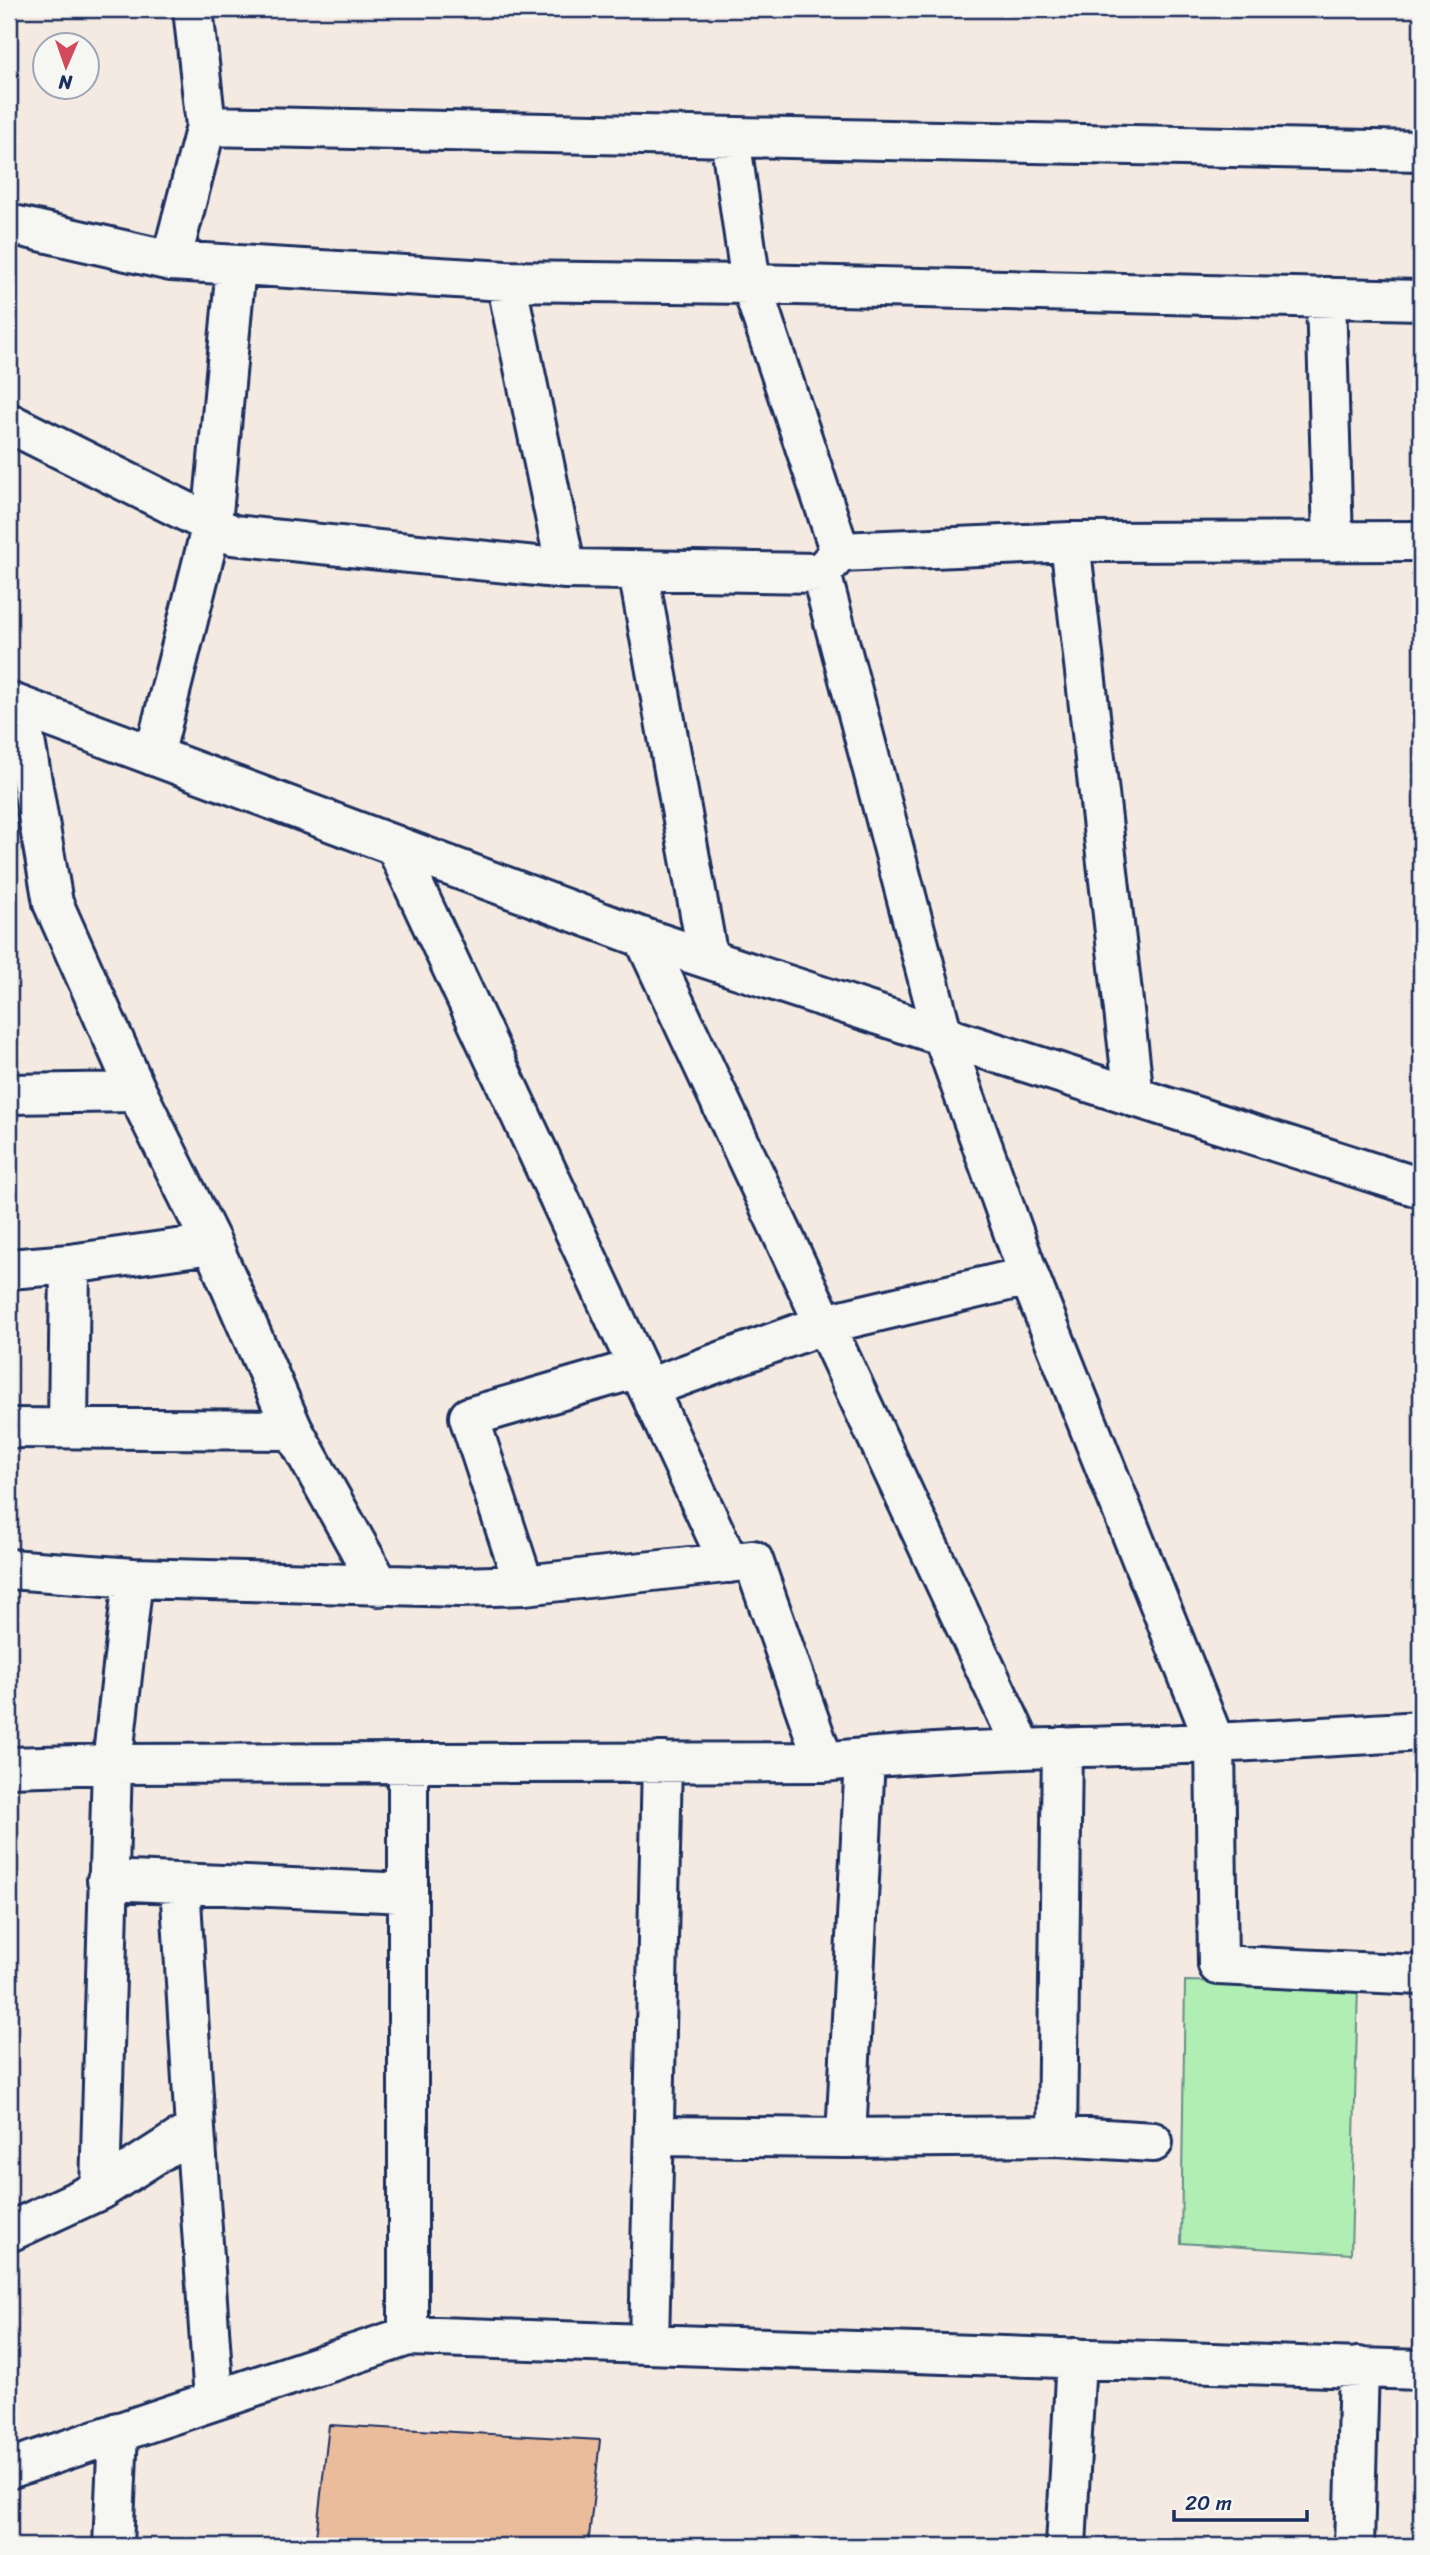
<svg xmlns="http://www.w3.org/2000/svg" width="1430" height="2555" viewBox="0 0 1430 2555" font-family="Sriracha,sans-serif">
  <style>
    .green { fill: #b1eeb3; stroke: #668e88; stroke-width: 2 }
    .building { fill: #ebbc9b; stroke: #1b2f5e; stroke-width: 2 }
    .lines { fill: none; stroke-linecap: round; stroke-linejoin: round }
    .minor-casing { stroke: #1b2f5e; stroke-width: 44 }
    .major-casing { stroke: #1b2f5e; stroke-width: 44 }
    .minor { stroke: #f6f6f2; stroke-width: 38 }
    .major { stroke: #f6f6f2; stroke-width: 38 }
  </style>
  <rect width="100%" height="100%" fill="#f4eae1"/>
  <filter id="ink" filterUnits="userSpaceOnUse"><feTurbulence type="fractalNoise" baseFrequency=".0143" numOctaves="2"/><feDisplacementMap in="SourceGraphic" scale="14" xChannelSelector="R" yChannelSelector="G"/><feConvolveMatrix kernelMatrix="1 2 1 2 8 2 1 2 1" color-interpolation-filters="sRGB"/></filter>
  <g filter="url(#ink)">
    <path class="green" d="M1185,1981L1358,1985L1351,2254L1181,2243Z"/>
    <path class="building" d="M329,2425L600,2440L588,2546H315Z"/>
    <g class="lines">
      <g class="minor-casing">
        <path id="minor" d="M193,9L206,126L1421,151
          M730,137L751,284L840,552
          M9,224L171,261L506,281L751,284L1421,300
          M171,261L206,126
          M506,281L566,569L821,573
          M1326,297L1333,542
          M9,423L233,535L566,569
          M1421,541L1070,542L840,552L821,573L943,1036L1029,1276L1215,1743L1218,1965L1421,1975
          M1070,542L1134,1097
          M638,571L708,958
          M19,706L53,903L137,1092
          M154,756L212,524L236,266
          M395,845L729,1563
          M644,938L1023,1749
          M9,1094L137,1092L212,1244L70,1264L9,1269
          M212,1244L293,1430
          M648,1388L825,1324L1029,1276
          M68,1427L70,1264
          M9,1428L293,1430L380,1586
          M9,1569L133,1578L460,1587L524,1585L753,1560L824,1762
          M524,1585L469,1417L638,1368
          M9,1767L112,1764L824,1762C953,1748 1084,1748 1213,1743C1283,1740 1352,1735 1421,1731
          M107,1880L408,1893
          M195,2129L214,2400
          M654,2136L846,2138L1057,2136L1153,2142
          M1057,2136L1062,1747
          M846,2138L865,1758
          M100,2190L195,2129L180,1884
          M9,2232L100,2190L112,1764L133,1578
          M408,2336V1765
          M649,2344L662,1762
          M9,2469L408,2336L1421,2370
          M113,2546L118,2432
          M1066,2546L1076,2358
          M1354,2546L1359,2367"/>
      </g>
      <g class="major-casing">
        <path id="major" d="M9,702L644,938L943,1036L1421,1188"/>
      </g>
      <use href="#minor" class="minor"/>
      <use href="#major" class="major"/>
    </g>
  </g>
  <rect width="1430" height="2555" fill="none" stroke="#f6f6f2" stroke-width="35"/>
  <rect x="18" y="18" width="1395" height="2520" fill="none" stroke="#1b2f5e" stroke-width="2.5" filter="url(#ink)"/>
  <g transform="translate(66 66) rotate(182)"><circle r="33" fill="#f6f6f2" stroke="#9ea6b7" stroke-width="2"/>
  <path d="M0-5L12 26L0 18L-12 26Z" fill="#d1495b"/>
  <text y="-10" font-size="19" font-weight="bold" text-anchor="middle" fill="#1b2f5e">N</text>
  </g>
  <path d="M1174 2510v10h133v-10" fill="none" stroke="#1b2f5e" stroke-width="3.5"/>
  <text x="1185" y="2510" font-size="21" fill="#1b2f5e" stroke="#f6f6f2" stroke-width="5" paint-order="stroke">20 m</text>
</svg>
